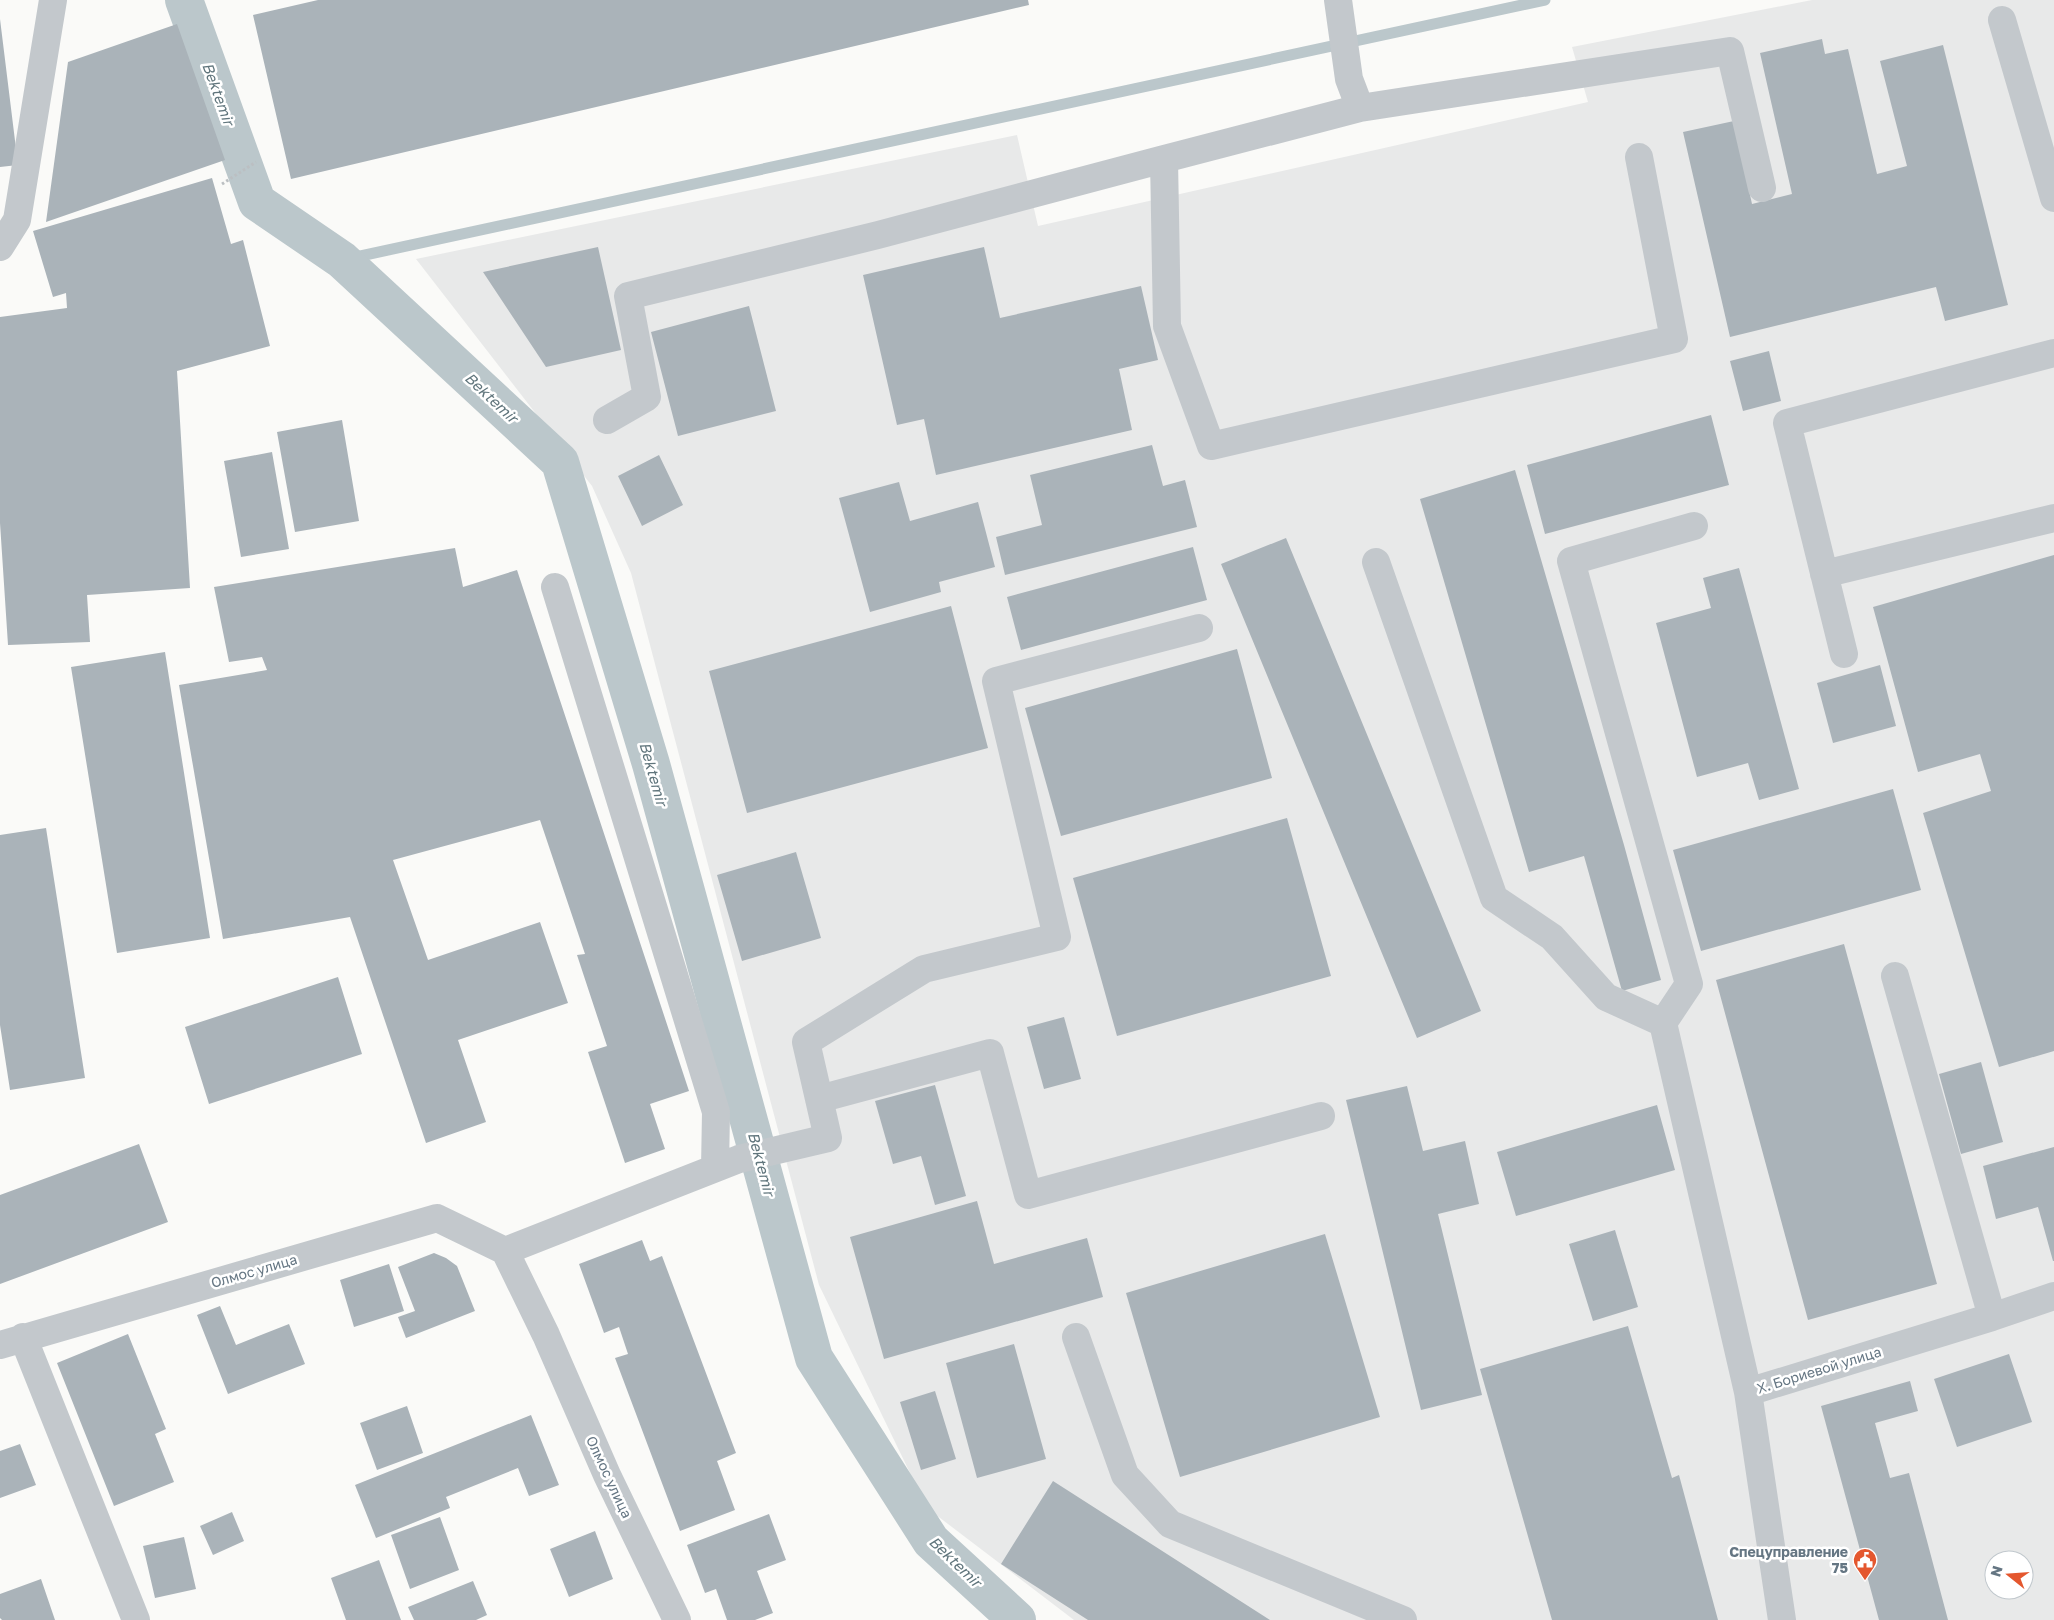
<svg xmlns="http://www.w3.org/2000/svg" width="2054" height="1620" viewBox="0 0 2054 1620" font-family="'Golos Text',sans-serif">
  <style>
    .built { fill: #e8e9e9; fill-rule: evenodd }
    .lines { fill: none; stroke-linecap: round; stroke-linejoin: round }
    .stream { stroke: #bbc7cb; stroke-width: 11 }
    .canal { stroke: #bbc7cb; stroke-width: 38 }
    .building { fill: #aab3b9 }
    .path { stroke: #bbbfc2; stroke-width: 3; stroke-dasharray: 2.5 2.5; stroke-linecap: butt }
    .minor { stroke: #c3c8cc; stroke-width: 28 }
    .labels { text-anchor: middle; stroke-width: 5; stroke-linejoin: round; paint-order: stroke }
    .street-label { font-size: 14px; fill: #657683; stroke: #fff }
    .poi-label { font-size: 14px; font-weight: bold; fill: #657683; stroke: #fff; text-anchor: end }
    .water-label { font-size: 15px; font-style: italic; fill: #60757c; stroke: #fff }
  </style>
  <rect width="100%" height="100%" fill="#fafaf8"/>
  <path class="built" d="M1812,0H2054V1620H1074L927,1508L819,1285L631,573L592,486L416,259L1017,135L1038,226L1588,102L1572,47ZM1994,1560H2024V1590H1994Z"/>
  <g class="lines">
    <path class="stream" d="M342,260L1545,0"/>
    <path class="canal" d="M184,0L257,202L342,260L560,462L651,764L814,1358L931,1541L1017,1620"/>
  </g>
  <path class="building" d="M318,0H1028L1029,5L291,179L253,15Z
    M0,19L18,165L0,167Z
    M177,24L225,160L46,222L68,62Z
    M1822,39L1825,54L1848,49L1877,174L1907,166L1880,61L1943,45L2008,305L1945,321L1936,287L1730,337L1683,132L1734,121L1752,204L1792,194L1760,53Z
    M212,178L231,244L243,240L270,346L177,371L190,588L87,595L90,642L8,645L0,523V317L67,308L66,293L53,297L33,231Z
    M598,247L621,350L546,367L483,272Z
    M984,247L1000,318L1141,286L1158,360L1119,369L1132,430L936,475L924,419L897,425L863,275Z
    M749,306L776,411L678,436L651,332Z
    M1769,351L1781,401L1743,411L1730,361Z
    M1711,415L1729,485L1545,534L1527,465Z
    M342,420L359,521L295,532L277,432Z
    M1152,445L1163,486L1185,480L1197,527L1005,575L996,537L1042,525L1030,475Z
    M272,452L289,549L241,557L224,461Z
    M659,455L683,505L642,526L618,476Z
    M1515,470L1624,845L1661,980L1622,991L1584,856L1529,872L1420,499Z
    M899,482L910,521L978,502L995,567L939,582L941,592L870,612L839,498Z
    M1286,538L1481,1011L1417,1038L1221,564Z
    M1193,547L1207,600L1021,650L1007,597Z
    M455,548L463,587L517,570L689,1091L650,1104L665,1149L625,1163L588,1052L607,1046L577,955L585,954L540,820L393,860L428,960L540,922L568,1003L458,1040L486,1122L426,1143L350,917L223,939L179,685L267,670L262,657L229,662L214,587Z
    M2054,555V1051L1999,1067L1923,813L1991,791L1980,754L1918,772L1873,607Z
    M1739,568L1799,789L1759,800L1748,763L1697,777L1656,623L1711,608L1703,578Z
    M951,606L988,748L747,813L709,671Z
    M1237,649L1272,778L1061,836L1025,708Z
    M165,652L210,938L117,953L71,667Z
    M1880,665L1896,726L1833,743L1817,683Z
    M1893,789L1921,890L1701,951L1673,850Z
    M1287,818L1331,976L1117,1036L1073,878Z
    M46,828L85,1078L10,1090L0,1025V835Z
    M796,852L821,938L742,961L717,875Z
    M1844,944L1937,1284L1808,1320L1716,980Z
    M338,977L362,1054L209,1104L185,1027Z
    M1064,1017L1081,1079L1044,1089L1027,1027Z
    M1981,1062L2003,1142L1961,1154L1939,1074Z
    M935,1085L966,1196L935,1205L921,1156L893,1164L875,1101Z
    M1407,1086L1423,1151L1465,1141L1479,1204L1438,1214L1482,1395L1421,1410L1346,1100Z
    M1657,1105L1675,1170L1516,1216L1497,1152Z
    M139,1144L168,1222L0,1284V1195Z
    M2054,1147V1261H2053L2038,1207L1996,1219L1983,1166Z
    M977,1201L994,1264L1087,1238L1103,1297L884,1359L850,1237Z
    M1615,1230L1638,1307L1593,1321L1569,1244Z
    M1325,1234L1380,1417L1180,1477L1126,1293Z
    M642,1240L650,1261L662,1256L736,1453L717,1461L735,1510L680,1531L615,1358L628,1354L619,1327L604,1333L579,1264Z
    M434,1253L446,1258L457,1266L475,1311L406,1338L398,1317L415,1311L398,1267Z
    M389,1264L404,1311L354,1327L340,1280Z
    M220,1306L236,1345L289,1324L305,1364L228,1394L197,1315Z
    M1628,1326L1672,1478L1679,1475L1718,1620H1552L1480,1369Z
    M128,1334L166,1429L155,1434L174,1482L114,1506L57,1363Z
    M1014,1344L1046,1459L977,1478L946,1363Z
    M2009,1354L2032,1422L1957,1447L1934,1379Z
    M1910,1381L1918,1411L1875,1423L1890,1478L1909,1473L1948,1620H1879L1821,1406Z
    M935,1391L956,1459L921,1470L900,1402Z
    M407,1406L423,1453L377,1470L360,1423Z
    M531,1415L559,1485L529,1496L518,1468L446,1497L450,1508L376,1538L355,1485Z
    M20,1444L36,1485L0,1498V1451Z
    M1053,1481L1270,1620H1088L1001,1564Z
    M232,1512L244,1541L213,1555L200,1526Z
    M769,1514L786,1560L757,1571L773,1613L755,1620H727L716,1589L705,1593L687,1545Z
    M440,1517L459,1570L410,1589L391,1535Z
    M595,1531L613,1579L569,1597L550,1549Z
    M184,1537L196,1589L155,1598L143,1546Z
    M379,1560L401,1620H346L331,1578Z
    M41,1579L55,1620H2L0,1618V1594Z
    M473,1581L487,1615L476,1620H414L408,1607Z"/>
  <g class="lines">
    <path class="path" d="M222,184L256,162"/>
    <path class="minor" d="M1338,0L1349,79L1360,108
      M2002,20L2054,198
      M1639,157L1674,339L1211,446L1167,326L1164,159L1360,108L1730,51L1762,188
      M0,247L17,220L53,0
      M607,420L647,397L628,296L878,235L1164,159
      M1376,562L1494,898L1552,937L1606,997L1663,1023L1748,1392
      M1824,574L2054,518
      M555,587L716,1112L715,1168
      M1844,654L1787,423L2054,353
      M1895,976L1992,1317
      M1663,1023L1689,984L1571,561L1694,526
      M819,1099L990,1053L1028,1195L1321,1116
      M505,1251L546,1335L607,1475L677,1620
      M23,1337L136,1620
      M1076,1337L1125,1475L1170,1524L1403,1620
      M0,1345L437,1218L505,1251L739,1159L828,1138L806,1042L924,969L1057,937L996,681L1199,628
      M1782,1620L1748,1392L1992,1317L2054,1296"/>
  </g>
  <defs>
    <g id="civic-pin" transform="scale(1.25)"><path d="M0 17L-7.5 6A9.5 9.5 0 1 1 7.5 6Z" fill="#e4572e" stroke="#fff"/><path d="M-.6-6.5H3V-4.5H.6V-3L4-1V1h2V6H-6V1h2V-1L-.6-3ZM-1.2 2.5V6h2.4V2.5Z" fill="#fff"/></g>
  </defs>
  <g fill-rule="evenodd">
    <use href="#civic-pin" x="1865" y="1560"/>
  </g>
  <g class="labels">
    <g class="street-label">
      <text transform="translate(254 1271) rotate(-16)" y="5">Олмос улица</text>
      <text transform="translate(1819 1370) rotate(-17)" y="5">Х. Бориевой улица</text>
      <text transform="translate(609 1477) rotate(65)" y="5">Олмос улица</text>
    </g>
    <g class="poi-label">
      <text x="1848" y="1557">Спецуправление<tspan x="1848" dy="16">75</tspan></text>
    </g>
    <g class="water-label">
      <text transform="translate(218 94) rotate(70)" y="5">Bektemir</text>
      <text transform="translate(491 398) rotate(43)" y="5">Bektemir</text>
      <text transform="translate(653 774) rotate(74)" y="5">Bektemir</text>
      <text transform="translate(761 1164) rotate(75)" y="5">Bektemir</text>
      <text transform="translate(955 1562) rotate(44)" y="5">Bektemir</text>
    </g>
  </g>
  <g transform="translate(2009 1575) rotate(287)"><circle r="24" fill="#ffffff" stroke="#c1c8cd"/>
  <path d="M0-4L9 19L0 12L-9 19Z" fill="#e4572e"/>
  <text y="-8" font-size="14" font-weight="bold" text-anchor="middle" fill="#657683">N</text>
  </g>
</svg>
